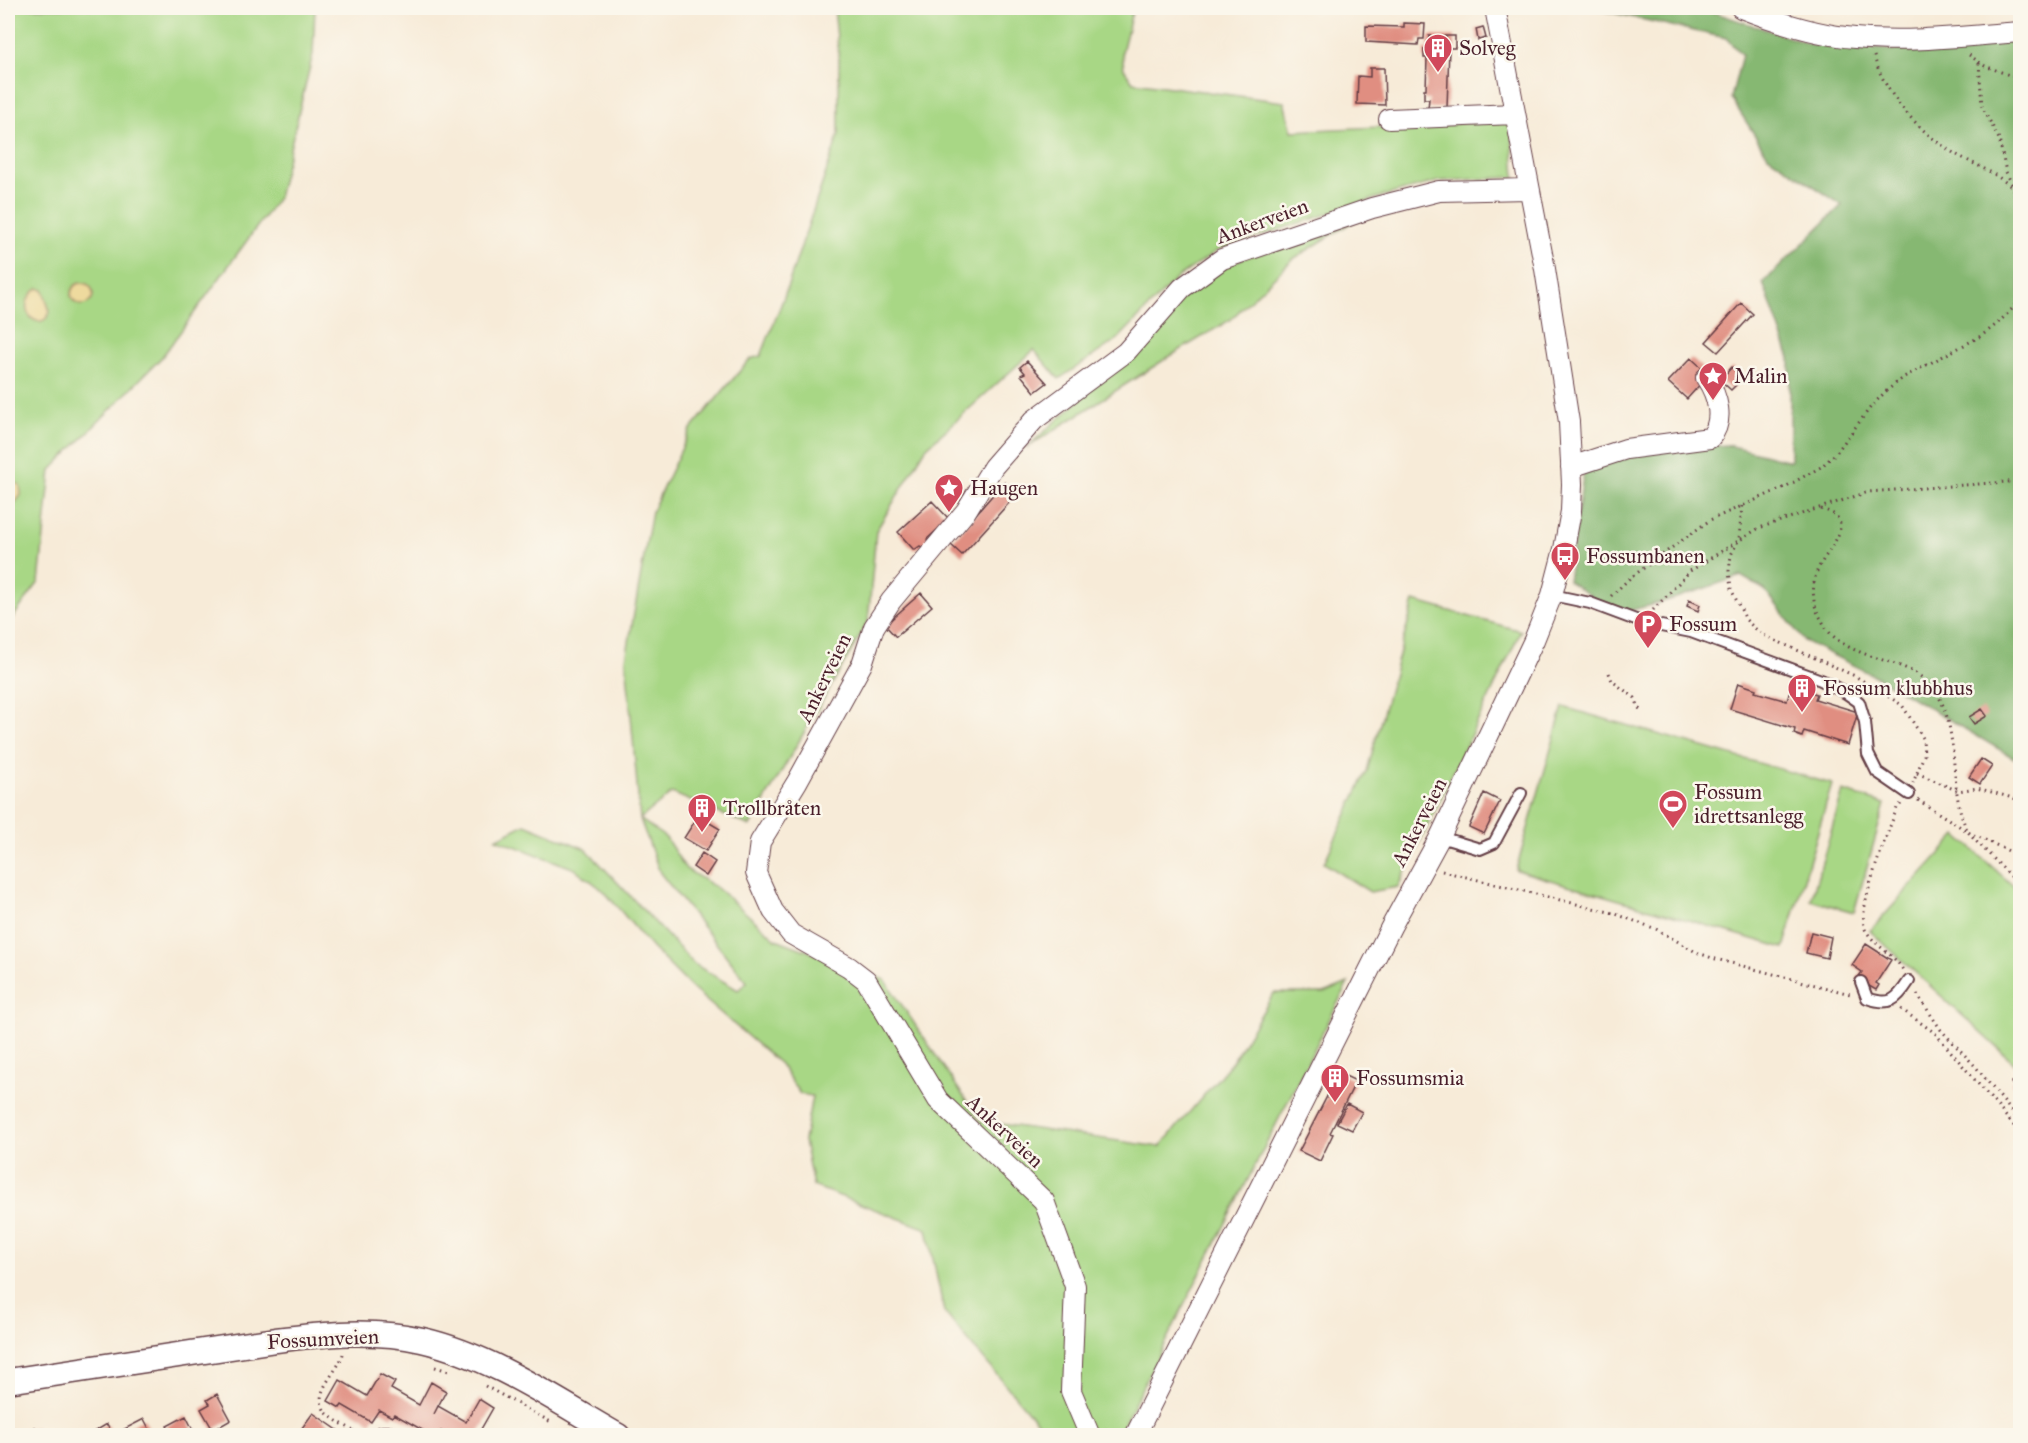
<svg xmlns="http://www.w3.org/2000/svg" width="2028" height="1443" viewBox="0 0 2028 1443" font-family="'IM FELL Great Primer',serif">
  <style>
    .green { fill: #a8d785; stroke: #797b58; stroke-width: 1.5 }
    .forest { fill: #86b872; stroke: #686c4e; stroke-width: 1.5 }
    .sand { fill: #eeda9e; stroke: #9c7c64; stroke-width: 1.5 }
    .building { fill: #e08e81 }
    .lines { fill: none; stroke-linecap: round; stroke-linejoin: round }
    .service-casing { stroke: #643e45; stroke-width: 14 }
    .minor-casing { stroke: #643e45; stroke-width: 22 }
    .tertiary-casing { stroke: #643e45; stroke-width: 27 }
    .path { stroke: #643e45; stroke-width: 3; stroke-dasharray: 1.5 4.5; stroke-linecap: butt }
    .service { stroke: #fff; stroke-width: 10 }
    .minor { stroke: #fff; stroke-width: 20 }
    .tertiary { stroke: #fff; stroke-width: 24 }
    .labels { text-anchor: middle; stroke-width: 5; stroke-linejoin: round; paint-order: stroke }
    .poi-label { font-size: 21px; fill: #4a1f2b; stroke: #fbf7ec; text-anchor: start }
    .street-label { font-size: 21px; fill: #4a1f2b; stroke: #fbf7ec }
  </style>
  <rect width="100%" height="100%" fill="#fbf7ec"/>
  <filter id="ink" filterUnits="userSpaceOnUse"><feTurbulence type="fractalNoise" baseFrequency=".0167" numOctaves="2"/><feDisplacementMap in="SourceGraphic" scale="12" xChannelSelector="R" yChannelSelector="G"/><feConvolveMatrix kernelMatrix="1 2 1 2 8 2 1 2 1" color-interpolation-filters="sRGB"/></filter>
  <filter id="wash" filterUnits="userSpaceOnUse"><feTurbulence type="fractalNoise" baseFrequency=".008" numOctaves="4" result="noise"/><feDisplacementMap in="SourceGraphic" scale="24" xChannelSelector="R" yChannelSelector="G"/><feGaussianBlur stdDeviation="1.35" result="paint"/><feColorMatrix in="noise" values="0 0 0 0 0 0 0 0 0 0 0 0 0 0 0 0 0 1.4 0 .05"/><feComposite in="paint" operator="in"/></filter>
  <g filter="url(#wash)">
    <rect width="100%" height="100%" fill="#f7ebd8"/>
    <path class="green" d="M8,8H315L313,54L278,198L162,357L51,470L39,582L8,624Z
      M834,8H1133L1122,52L1124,69L1133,82L1284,102L1292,131L1511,121L1515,177L1440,181L1386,195L1220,249L1177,278L1118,339L1059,379L1034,350L926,448L876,531L868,622L750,826L672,793L640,819L666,838L686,869L717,888L776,939L885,980L980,1121L1160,1147L1232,1062L1274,993H1324L1348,983L1118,1435H1048L944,1312L927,1229L813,1186L804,1141L812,1096L800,1094L780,1064L694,990L652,948L604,891L575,869L496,839L525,824L586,849L694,964L738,990L747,982L660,873L640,819L626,659L652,511L691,429L750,359L761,356L784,297L839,134V58Z
      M1359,218L1293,259L1230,320L1167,358L1026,448L1131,354L1189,290L1227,264Z
      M1414,601L1521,631L1398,887L1370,892L1324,863L1367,771Z
      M1563,707L1832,784L1784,948L1516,870Z
      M1843,791L1885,804L1854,912L1811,900Z
      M1957,835L2020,892V1068L1870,931Z"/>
    <path class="forest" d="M1591,8H1701L1812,45L1927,52L2020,36V750L2014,758L1877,677L1804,641L1765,590L1741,576L1673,599L1618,614L1568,581L1584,470L1634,452L1728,445L1790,461V358L1763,283L1842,205L1768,156L1731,98L1742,55L1726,38Z"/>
    <path class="sand" d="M71 294a11 11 0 1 1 22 0a11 11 0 1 1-22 0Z
      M38,288L43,290L50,312C41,336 10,308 38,288Z
      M10,481L20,485L21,495L13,506L8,508V483Z"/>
    <g id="blocks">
      <path class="building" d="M1404,23L1425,24L1424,39H1419L1418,45L1366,42V26L1404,27Z
        M1483,27L1486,38L1478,40L1476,29Z
        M1429,36H1455V48H1449L1447,108H1428L1429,99H1424V89H1426L1427,58H1424V49H1428Z
        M1370,68H1384L1385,105L1357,104L1358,76L1370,77Z
        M1741,303L1753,314L1718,352L1706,342Z
        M1691,358L1702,368L1696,375L1703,381L1687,399L1668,382Z
        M1027,361L1047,383L1035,392L1021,375L1025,373L1020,367Z
        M1732,367L1743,378L1731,390L1720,380Z
        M1004,482L1017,494L962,555L950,544Z
        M932,501L949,519L939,533L937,530L927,539L929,542L922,548L920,546L914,550L898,532Z
        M921,593L932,606L896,637L885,625Z
        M1689,600L1700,605L1698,611L1687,606Z
        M1738,683L1756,689L1755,692L1787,701L1791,687L1817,694L1815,699L1858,712L1848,745L1804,731L1802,737L1794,734L1795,729L1730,709Z
        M1982,709L1987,716L1974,724L1969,717Z
        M1981,759L1992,766L1980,784L1969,777Z
        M1484,793L1500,801L1484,834L1469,827Z
        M698,816L720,829L706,851L684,838Z
        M702,853L715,862L706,876L693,867Z
        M1811,932L1831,937L1827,958L1806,953Z
        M1866,944L1891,960L1876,983L1879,985L1876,990L1857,979L1862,972L1852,965Z
        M1339,1073L1356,1081L1330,1133L1333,1134L1320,1161L1299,1151Z
        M2019,1077L2020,1079V1094L2011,1083Z
        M1347,1104L1362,1112L1352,1130L1337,1123Z
        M380,1374L395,1382L391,1389L419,1405L431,1382L446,1391L434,1414L438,1406L466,1422L479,1399L493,1408L477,1436H449L441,1431L438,1436H433L394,1414L392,1417L379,1410L371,1422L342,1405L340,1408L328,1401L340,1380L367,1396Z
        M217,1394L231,1420L215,1429L218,1436H204L213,1430L201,1409L210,1404L207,1400Z
        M313,1413L339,1431L336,1436H296Z
        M186,1416L194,1432L188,1436H173L167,1426Z
        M144,1419L153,1436H87L107,1424L113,1435Z
        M35,1427L40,1436H19Z"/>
    </g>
  </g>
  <g filter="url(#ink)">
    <use href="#blocks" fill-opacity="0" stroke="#643e45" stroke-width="1.5"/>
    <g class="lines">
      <g class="service-casing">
        <path id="service" d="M1552,595L1590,603L1641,622L1691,632L1821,680L1846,693L1859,702L1865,722L1868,754L1877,772L1909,794
          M1440,837L1480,849L1494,843L1521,793
          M1861,982L1867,998C1890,1006 1896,1001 1909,981"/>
      </g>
      <g class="minor-casing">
        <path id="minor" d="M1741,8C1777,22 1816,35 1855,38C1910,43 1966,36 2020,32
          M1389,119L1515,114
          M1571,467L1626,449L1710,438C1725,421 1718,396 1706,378
          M383,1436H388
          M1090,1436L1071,1391L1075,1286L1044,1201L938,1100L866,980L849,967L791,934L773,911L756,873L760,842L797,782L862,664L874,627L891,601L966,511L993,467L1034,420L1126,352L1182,288L1222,259L1372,208L1439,191L1528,189
          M1135,1436L1391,927L1440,837L1534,640L1552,595L1564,549L1571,511L1572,484L1569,422L1545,269L1495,8"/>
      </g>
      <g class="tertiary-casing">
        <path id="tertiary" d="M8,1381L276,1340C323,1334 374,1329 422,1340C492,1356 555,1400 618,1436"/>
      </g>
      <path class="path" d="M1969,55L1985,66L2020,79
        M1874,56C1884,95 1924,137 1959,156C1982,168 2003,176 2020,196
        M1979,63L1982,106L1999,139L2006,172L2013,186
        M1742,506L1739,539L1731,555L1729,571L1731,589L1746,620L1761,634L1855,676L1902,705L1923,738L1924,755L1913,783
        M1821,509C1864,520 1822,553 1816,574C1812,588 1812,604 1820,617C1823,622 1826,629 1830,633C1857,662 1908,657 1933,688C1963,726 1946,794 1969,833C1973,839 1980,845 1985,850C1997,862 2008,874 2020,885
        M1611,596L1630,578L1710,520L1785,487L1821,467L1836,453L1870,408L1885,392L1904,377L1981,336L1997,324L2020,301
        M1653,610L1690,571L1759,528L1868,492L2020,481
        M1609,673L1612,681L1635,698L1641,713
        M1917,773L1958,791L1977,788L2020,800
        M1918,800L1970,833L2013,853L2020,854
        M1901,804L1897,808C1889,830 1856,910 1865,929C1874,946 1894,954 1903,970
        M1442,871L1613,913L1656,929L1696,952L1712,958L1850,994
        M1917,994L1941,1030L1976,1067L2020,1122
        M1901,1009L1935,1033L2020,1133
        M343,1354C338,1374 305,1396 331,1417C340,1424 351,1427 359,1436
        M435,1367L449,1371
        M485,1386L551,1422"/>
      <use href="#service" class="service"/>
      <use href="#minor" class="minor"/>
      <use href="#tertiary" class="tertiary"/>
    </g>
  </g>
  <defs>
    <g id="building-pin" transform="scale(1.5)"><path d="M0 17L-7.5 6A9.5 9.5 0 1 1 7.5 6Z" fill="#d1495b" stroke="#fbf7ec"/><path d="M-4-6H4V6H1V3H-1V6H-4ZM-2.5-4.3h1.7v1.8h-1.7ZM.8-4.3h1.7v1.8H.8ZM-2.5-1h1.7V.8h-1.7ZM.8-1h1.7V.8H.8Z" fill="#fff"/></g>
    <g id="sight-pin" transform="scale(1.5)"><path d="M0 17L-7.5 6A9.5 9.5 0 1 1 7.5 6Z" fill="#d1495b" stroke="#fbf7ec"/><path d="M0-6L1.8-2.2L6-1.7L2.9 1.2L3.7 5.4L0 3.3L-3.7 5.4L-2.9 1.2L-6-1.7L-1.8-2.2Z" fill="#fff"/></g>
    <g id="bus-pin" transform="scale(1.5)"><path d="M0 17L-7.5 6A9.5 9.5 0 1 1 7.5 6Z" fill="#d1495b" stroke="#fbf7ec"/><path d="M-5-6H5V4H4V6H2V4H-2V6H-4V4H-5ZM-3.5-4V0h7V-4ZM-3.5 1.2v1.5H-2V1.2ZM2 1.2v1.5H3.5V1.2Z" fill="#fff"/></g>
    <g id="parking-pin" transform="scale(1.5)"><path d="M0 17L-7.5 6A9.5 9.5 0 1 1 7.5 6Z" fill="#d1495b" stroke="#fbf7ec"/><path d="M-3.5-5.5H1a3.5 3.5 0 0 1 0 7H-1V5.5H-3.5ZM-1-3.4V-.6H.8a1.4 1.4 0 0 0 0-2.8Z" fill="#fff"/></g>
    <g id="stadium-pin" transform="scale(1.5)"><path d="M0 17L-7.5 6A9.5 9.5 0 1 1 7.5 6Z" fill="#d1495b" stroke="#fbf7ec"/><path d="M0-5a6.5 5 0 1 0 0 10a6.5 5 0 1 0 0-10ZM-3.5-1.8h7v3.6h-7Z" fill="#fff"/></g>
  </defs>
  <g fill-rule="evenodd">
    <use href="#building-pin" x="1438" y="48"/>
    <use href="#sight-pin" x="1713" y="376"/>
    <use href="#sight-pin" x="949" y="488"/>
    <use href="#bus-pin" x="1565" y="556"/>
    <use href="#parking-pin" x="1648" y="624"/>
    <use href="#building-pin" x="1802" y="688"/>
    <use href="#stadium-pin" x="1673" y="804"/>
    <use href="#building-pin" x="702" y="808"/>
    <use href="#building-pin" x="1335" y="1078"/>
  </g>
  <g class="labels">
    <g class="poi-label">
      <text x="1459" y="55">Solveg</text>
      <text x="1734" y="383">Malin</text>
      <text x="970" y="495">Haugen</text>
      <text x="1586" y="563">Fossumbanen</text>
      <text x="1669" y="631">Fossum</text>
      <text x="1823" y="695">Fossum klubbhus</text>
      <text x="1694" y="799">Fossum<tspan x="1694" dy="24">idrettsanlegg</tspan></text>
      <text x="723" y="815">Trollbråten</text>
      <text x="1356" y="1085">Fossumsmia</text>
    </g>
    <g class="street-label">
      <text transform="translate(1262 221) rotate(-20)" y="7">Ankerveien</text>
      <text transform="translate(824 678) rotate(-64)" y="7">Ankerveien</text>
      <text transform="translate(1419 822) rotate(-63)" y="7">Ankerveien</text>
      <text transform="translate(1005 1131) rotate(43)" y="7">Ankerveien</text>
      <text transform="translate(323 1339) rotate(-3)" y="7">Fossumveien</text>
    </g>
  </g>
  <rect width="2028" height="1443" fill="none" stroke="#fbf7ec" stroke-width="30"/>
</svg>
